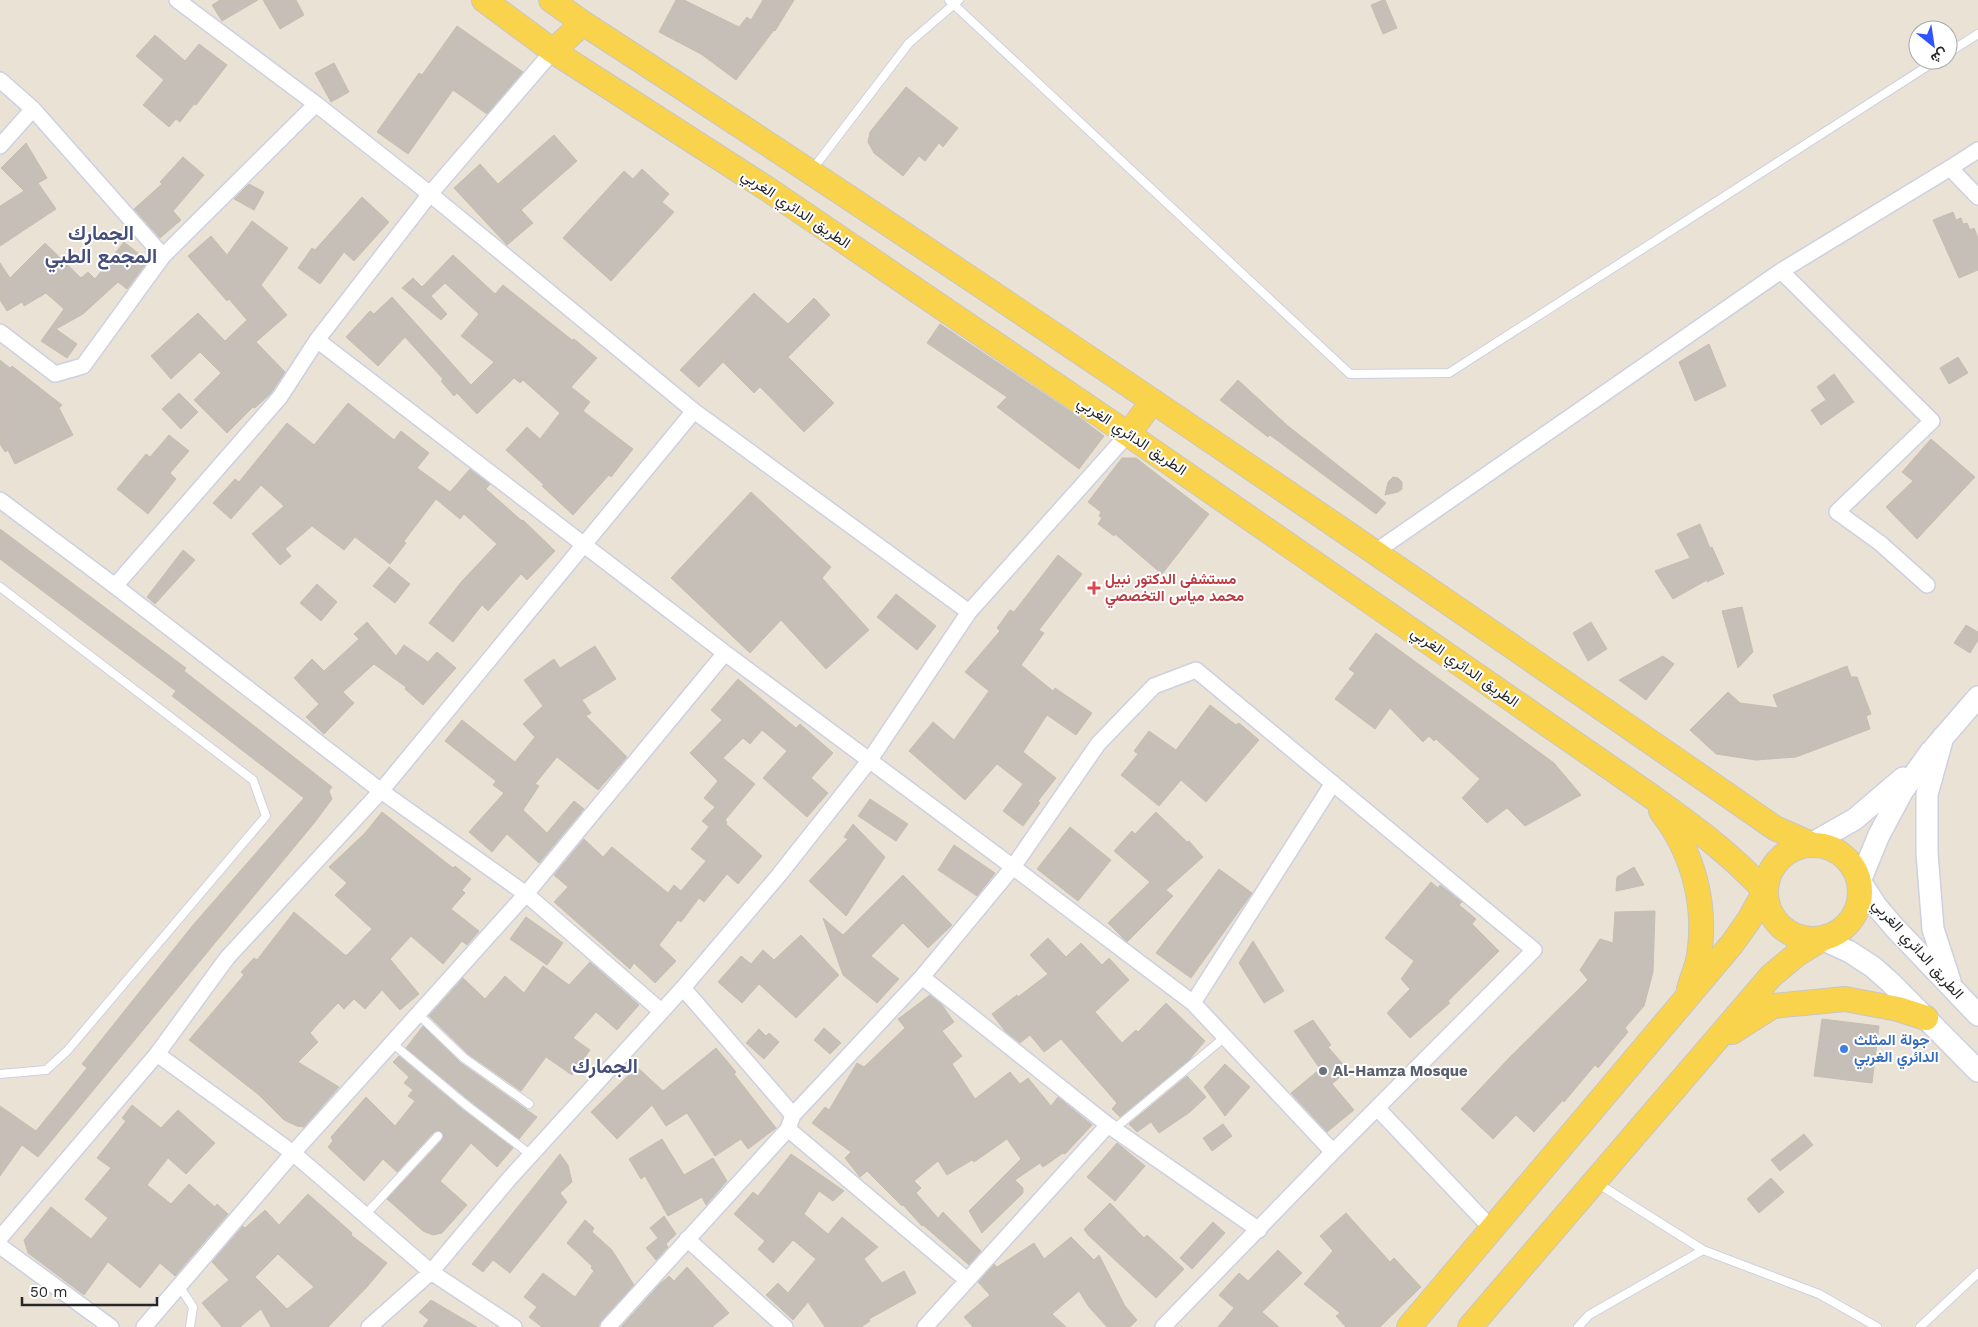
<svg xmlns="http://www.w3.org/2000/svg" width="1978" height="1327" viewBox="0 0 1978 1327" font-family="'Work Sans',Vazirmatn,sans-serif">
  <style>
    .building { fill: #c6bfb7; stroke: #c6beb0; fill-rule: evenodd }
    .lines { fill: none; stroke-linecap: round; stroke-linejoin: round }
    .lane-casing { stroke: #ccd0e1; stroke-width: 10 }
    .street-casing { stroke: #ccd0e1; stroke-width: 18 }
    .secondary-casing { stroke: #ccd0e1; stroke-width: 24 }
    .primary-casing { stroke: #c7c7c7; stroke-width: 26 }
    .lane { stroke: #fff; stroke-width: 8 }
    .street { stroke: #fff; stroke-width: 15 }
    .secondary { stroke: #fff; stroke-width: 21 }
    .primary { stroke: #fad34d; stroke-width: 24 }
    .health-dot { fill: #e0444e; stroke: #fff; stroke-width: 2 }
    .shop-dot { fill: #3f7fe0; stroke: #fff; stroke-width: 2 }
    .worship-dot { fill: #6b7280; stroke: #fff; stroke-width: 2 }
    .labels { text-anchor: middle; stroke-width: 4; stroke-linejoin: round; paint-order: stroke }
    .street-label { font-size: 15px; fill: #272727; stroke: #fff }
    .health-label { font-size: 15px; font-weight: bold; fill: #be3a42; stroke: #fff; text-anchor: start }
    .shop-label { font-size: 15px; font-weight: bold; fill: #366cbe; stroke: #fff; text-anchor: start }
    .worship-label { font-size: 15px; font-weight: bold; fill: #5b616d; stroke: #fff; text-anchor: start }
    .district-label { font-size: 20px; font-weight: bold; fill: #454e79; stroke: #fff }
  </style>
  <rect width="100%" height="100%" fill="#ebe2d6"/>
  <path class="building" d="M220,0H258L222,21L212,5Z
    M263,0H296L304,15L280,29Z
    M676,0H684L739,27L747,17L751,20L763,0H794L775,31L774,30L736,80L701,54L659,32Z
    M1383,0H1385L1397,28L1383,34L1371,5Z
    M457,26L523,72L487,114L453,90L408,154L377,132L419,73L422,75Z
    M155,35L185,61L199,44L227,65L196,105L194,104L180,122L176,119L169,127L143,105L164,80L136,56Z
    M334,63L349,92L331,102L315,73Z
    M906,87L958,128L943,147L939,143L925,161L919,156L903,176L874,153L868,142L870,132Z
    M554,135L577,161L521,210L533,223L507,245L454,188L480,164L498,184Z
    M26,143L47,178L38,183L56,209L0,246V206L24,191L1,168Z
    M183,157L204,175L173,211L181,220L160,238L134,209L162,184L160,182Z
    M642,169L669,194L662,202L674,212L611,281L563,238L624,171L633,179Z
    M249,184L264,192L254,210L234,199Z
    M362,197L389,222L354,261L344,252L320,284L298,268L312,248L315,250Z
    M1953,212L1956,220L1961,218L1963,224L1967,223L1970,230L1974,228L1978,238V270L1959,278L1933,220Z
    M252,221L288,248L261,285L287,315L256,342L285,372L271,393L255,408L253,407L227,433L194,400L221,373L200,352L171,379L151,356L198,313L225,341L247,320L229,299L227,301L188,256L211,236L227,255Z
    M124,242L148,261L127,289L118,282L83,314L56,329L77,344L67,358L41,341L64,309L46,293L24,306L22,302L7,311L0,300V263L10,278L45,243L81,278L88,272L95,279Z
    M453,255L495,294L503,285L572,340L574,339L597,358L571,387L590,402L583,411L633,449L611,477L609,475L573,515L542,486L544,485L506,450L527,427L540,439L560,413L523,380L520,383L514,378L477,414L457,393L454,396L441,381L443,379L405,337L378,366L346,337L370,311L374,314L392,297L471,385L494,362L461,336L479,314L445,283L431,296L447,314L441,320L402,288L413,278L422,287Z
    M754,293L788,324L814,298L830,315L788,357L834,403L804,432L760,387L754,393L723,362L699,387L680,370Z
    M940,324L1076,415L1104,436L1079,469L997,407L1007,397L927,343Z
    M1709,344L1726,386L1695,401L1679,362Z
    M1958,357L1968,373L1949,384L1940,368Z
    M0,360L10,368L12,366L62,405L59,408L73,435L15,464L8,450L5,452L0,444Z
    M1834,374L1854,402L1821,425L1811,410L1826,400L1817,387Z
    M1238,380L1288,426L1386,503L1376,514L1270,435L1268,437L1220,400Z
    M179,393L198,412L181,429L162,409Z
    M348,403L394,440L401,431L429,453L417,468L450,492L470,469L490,484L486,489L522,521L523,520L555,551L527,580L521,574L488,611L482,605L453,642L429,623L462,581L497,544L464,514L460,519L436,499L404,541L406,543L390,564L355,537L344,550L312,526L285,549L291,556L280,565L252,534L284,506L261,485L231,519L213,503L235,479L239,482L287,423L314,445Z
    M169,435L189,451L170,473L176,479L148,514L117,489L146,454L150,457Z
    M1931,439L1975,477L1917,539L1886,507L1913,481L1902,472Z
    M1122,458H1136L1209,514L1162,574L1115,534L1114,536L1098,524L1102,518L1099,516L1101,512L1088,502Z
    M1393,477L1398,478L1402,482V489L1398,492L1385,495L1388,482Z
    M751,492L831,567L822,578L869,630L826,669L781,620L750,653L671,578Z
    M1700,524L1710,548L1712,547L1724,574L1707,582V580L1673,599L1655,571L1690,558L1677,534Z
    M0,529L186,668L184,671L332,787L329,791L332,799L315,822L38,1157L22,1145L0,1176V1106L36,1131L87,1068L82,1064L193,925L304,798L172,696L176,691L0,559Z
    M183,550L195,560L155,604L147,597Z
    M1058,555L1082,574L1039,630L1044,633L1021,665L1053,691L1055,688L1092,713L1076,735L1047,715L1023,752L1056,778L1038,801L1040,803L1023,826L1003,811L1023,784L997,764L965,800L909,751L933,722L954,740L989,691L965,672L1000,631L997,628L1010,610L1014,612Z
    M389,567L410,584L395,603L373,586Z
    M317,584L337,602L321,621L300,603Z
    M896,594L936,626L917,650L877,617Z
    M1742,607L1753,652L1738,668L1722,611Z
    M367,622L396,656L404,645L428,662L437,652L456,668L423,705L405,689L406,687L374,664L343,692L354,703L324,734L306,717L319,704L294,678L312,659L324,671L359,639L354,634Z
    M1591,622L1607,649L1588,661L1573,633Z
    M1966,625L1978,632V640L1970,653L1954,643Z
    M1376,633L1554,763L1581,795L1525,826L1507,808L1487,823L1462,798L1480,779L1436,739L1434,741L1429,736L1423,742L1390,708L1375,729L1335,699L1355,673L1349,669Z
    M595,646L616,679L582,700L591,713L586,716L627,757L598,790L557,757L535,784L539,786L523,810L547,833L574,801L584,809L539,863L507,834L492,852L469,832L504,793L493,785L496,781L445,741L462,720L515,762L535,737L523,724L543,706L524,680L554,659L560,668Z
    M1663,656L1674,664L1646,700L1619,680Z
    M1847,666L1851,677H1857L1871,714L1866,716L1870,729L1796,757L1756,760L1716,754L1690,730L1728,692L1740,703L1778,708L1773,695Z
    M738,679L796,728L800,724L833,753L811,778L828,793L807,817L763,778L787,751L762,730L750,744L743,738L723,758L755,784L725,820L727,822L726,824L762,856L738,884L727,874L704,902L699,898L681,922L678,920L659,945L676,961L655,983L634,963L630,969L554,902L568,887L554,875L584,839L603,857L612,847L668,893L674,885L681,891L706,861L691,849L709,827L702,821L715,807L704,798L718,781L690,753L722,720L711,710Z
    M1210,705L1236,725L1239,723L1259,740L1206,802L1181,780L1159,806L1121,775L1138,754L1134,751L1149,731L1176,750Z
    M870,799L908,824L896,841L858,816Z
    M382,812L453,868L455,866L471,879L462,890L465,893L451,909L479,931L467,945L462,941L443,964L411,936L390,959L419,994L400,1010L382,990L365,1009L354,999L344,1009L338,1003L316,1026L310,1033L318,1042L298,1062L339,1087L304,1127L297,1126L284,1120L259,1095L189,1040L244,975L241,972L254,958L257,960L294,912L345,955H347L372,929L335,895L347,883L329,867L365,833Z
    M1156,812L1187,842L1189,841L1203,857L1166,890L1173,896L1127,942L1108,923L1150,882L1114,851L1132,831L1135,834Z
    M853,824L885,857L846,916L809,881L848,839L844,837Z
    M1070,827L1111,860L1078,901L1037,869Z
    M954,845L995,873L977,896L938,870Z
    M1634,867L1644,885L1616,891L1617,877Z
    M1219,869L1252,893L1191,978L1156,953Z
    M903,875L952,925L928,948L903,923L871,956L899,979L877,1003L843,975L823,918L843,935Z
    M1431,882L1438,888L1440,885L1462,902L1459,905L1476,919L1472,924L1499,951L1448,1001L1450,1003L1410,1038L1387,1013L1410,989L1401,979L1414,961L1385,938Z
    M1655,911L1653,972L1644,1006L1625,1028L1628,1032L1598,1068L1595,1065L1564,1102L1563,1100L1534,1132L1516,1115L1493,1139L1461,1109L1510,1057L1588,980L1580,970L1600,939L1613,943L1615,912Z
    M526,917L563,943L547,965L510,939Z
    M801,935L839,975L796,1018L759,984L742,1003L718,982L741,956L751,964L763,950L774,960Z
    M1048,938L1066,957L1081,943L1102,965L1109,958L1129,980L1095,1012L1122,1043L1136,1030L1138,1032L1166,1003L1205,1041L1189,1060L1120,1117L1112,1109L1117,1103L1061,1039L1044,1052L1030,1035L1020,1043L1005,1031L992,1014L1017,995L1018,997L1048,974L1030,955Z
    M1253,941L1284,991L1264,1003L1239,963Z
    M590,962L639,1005L617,1030L596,1012L573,1038L590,1050L572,1075L546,1057L521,1091L468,1054L429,1016L463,978L485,999L505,976L524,993L543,966L569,985Z
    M930,995L942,1005L954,1022L942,1031L962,1056L952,1064L975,1099L1010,1072L1020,1084L1028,1078L1051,1106L1058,1097L1092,1125L1065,1154L1063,1153L1043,1167L1040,1163L1015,1180L1023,1188V1193L982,1233L969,1211L1021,1159L1007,1139L974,1162L972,1160L947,1175L938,1161L914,1181L921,1188L916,1193L938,1218L943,1212L981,1251L969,1265L923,1225L922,1226L903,1205L902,1206L867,1171L860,1177L845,1158L851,1152L812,1123L825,1107L829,1110L857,1063L864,1067L905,1028L898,1019Z
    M1822,1019L1879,1026L1872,1083L1814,1076Z
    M1313,1020L1331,1045L1328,1047L1348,1070L1332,1084L1354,1110L1327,1132L1291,1093L1320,1069L1294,1031Z
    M423,1026L461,1063L537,1117L519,1139L470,1101L406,1048Z
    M824,1028L841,1043L830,1054L814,1040Z
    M759,1029L766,1036L769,1033L779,1042L764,1059L746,1043Z
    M716,1048L736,1072L734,1074L776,1128L748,1149L741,1139L715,1156L687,1113L666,1126L652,1105L617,1139L591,1112L637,1067L663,1091Z
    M399,1056L462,1109L513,1148L497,1167L471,1143L440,1181L467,1205L442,1233L433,1235L423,1231L387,1199L442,1140L443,1135L441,1132L437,1131L434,1132L397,1172L383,1159L364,1181L328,1147L333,1141L331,1137L366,1097L395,1126L415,1101L408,1096L413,1090L404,1083L409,1077L393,1062Z
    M1225,1064L1250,1087L1225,1116L1204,1087Z
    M1187,1076L1206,1097L1190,1112L1159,1133L1151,1122L1137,1132L1129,1124Z
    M132,1105L161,1128L178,1110L215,1143L186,1174L168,1158L147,1185L171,1204L189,1184L215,1207L217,1204L228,1214L175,1276L160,1263L140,1288L108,1262L84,1295L28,1253L24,1240L51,1207L91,1239L108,1218L85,1199L111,1168L97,1158L126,1121L122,1118Z
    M1223,1124L1232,1136L1212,1151L1203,1138Z
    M1804,1134L1813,1145L1780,1171L1771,1160Z
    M662,1139L684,1175L713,1158L727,1181L706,1205L702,1197L668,1216L645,1176L641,1179L629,1159Z
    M1117,1143L1145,1166L1115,1201L1087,1177Z
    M560,1154L568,1165L572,1182L560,1193L567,1202L510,1273L493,1260L483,1272L472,1264Z
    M791,1154L844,1191L833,1201L819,1191L804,1214L828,1234L842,1217L878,1247L864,1259L882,1283L904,1271L916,1293L869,1319L870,1321L861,1327H825L808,1302L793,1320L766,1295L778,1283L788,1293L816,1259L793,1240L773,1263L758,1249L765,1241L734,1214L753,1192L758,1196Z
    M1771,1178L1784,1192L1759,1213L1747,1199Z
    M308,1194L352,1233L351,1235L387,1263L367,1287L328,1327H271L261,1309L240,1327H222L202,1303L229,1280L212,1262L243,1226L245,1228L265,1210L279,1225ZM278,1254L314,1287L287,1309L255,1277Z
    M1110,1203L1144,1238L1147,1235L1184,1269L1156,1298L1088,1235L1084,1229Z
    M1346,1213L1390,1262L1394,1258L1421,1287L1380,1327H1346L1336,1316L1340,1313L1304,1284L1333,1251L1320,1236Z
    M664,1216L676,1234L666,1244L668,1247L656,1260L646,1248L658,1238L650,1228Z
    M585,1220L594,1228L592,1232L612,1250L634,1285L601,1321L599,1327H542L529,1317L537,1307L524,1297L543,1273L575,1297L594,1271L591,1268L592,1266L567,1243Z
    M1213,1222L1225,1233L1192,1269L1180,1258Z
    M1071,1237L1094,1260L1099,1255L1125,1306L1137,1320L1130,1327H1107L1089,1307L1079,1291L1052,1314L1066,1327H973L964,1317L990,1295L978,1282L994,1264L997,1267L1034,1243L1044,1259Z
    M1278,1250L1302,1273L1262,1312L1279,1327H1218L1234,1308L1219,1295L1239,1273L1248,1281Z
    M687,1267L729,1313L712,1327H621L659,1285L669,1276L674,1281Z
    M431,1300L477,1327H423L429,1320L419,1312Z"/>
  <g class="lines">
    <g class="lane-casing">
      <path id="lane" d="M949,0L1350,374L1449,373L1937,60
        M1948,53L1978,34
        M812,170L909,43L959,0
        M0,587L253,780L266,816L67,1051L46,1070L0,1074
        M418,1014L464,1058L529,1104
        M392,1043L466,1105L531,1155
        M1114,1129L1225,1037
        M1597,1183L1703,1250
        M365,1215L438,1136
        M179,1286L193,1307L190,1327
        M1578,1327L1589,1315L1703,1250L1819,1294L1877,1327
        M1920,1327L1978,1273"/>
    </g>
    <g class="street-casing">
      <path id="street" d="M177,0L316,104L430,194L694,411L969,612
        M0,80L33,109L163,256
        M0,146L33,109
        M1950,168L1978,150
        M0,332L55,374L83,366L163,256L316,104
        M317,340L725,653L1013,867L1193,1003L1333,1152
        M0,500L115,586L381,791L526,894L661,1011
        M1375,552L1781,271
        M1927,585L1880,543L1837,512L1932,421L1781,271L1950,168L1978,197
        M115,586L280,397L317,340L430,194L553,51
        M922,977L1108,1125L1259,1230
        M683,988L793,1115
        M1193,1003L1333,783
        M157,1054L293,1153L431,1272L514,1327
        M1378,1109L1492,1229
        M788,1129L967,1280
        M0,1238L157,1054L227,958L381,791L694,411
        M687,1239L785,1327
        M0,1246L111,1327
        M144,1327L293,1153L526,894L725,653
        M369,1327L431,1272L509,1179L683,988L779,875L869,761L969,612L1128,434
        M608,1327L788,1129L793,1115L922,977L1013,867L1098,744L1154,686L1196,670L1534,950L1333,1152L1163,1327
        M925,1327L1108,1125"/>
    </g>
    <g class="secondary-casing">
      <path id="secondary" d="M1943,737L1927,794V853L1933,929L1950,981
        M1934,748L1978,697
        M1931,751L1902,792L1879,835L1860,881L1877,907L1895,928L1978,1015
        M1811,844L1855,819L1903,778
        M1822,939L1850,952L1873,967L1891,983L1978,1071"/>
    </g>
    <g class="primary-casing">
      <path id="primary" d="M484,0L553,51L766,188L1128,434L1648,794C1691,825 1728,851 1765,891L1749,920L1732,944L1409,1327
        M551,0L583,23C985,284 1381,555 1775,828L1811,844
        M553,51L583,23
        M1128,434L1153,401
        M1661,811C1693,852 1707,904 1699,956C1697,967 1692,978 1689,989
        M1766 892a47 47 0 1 1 94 0a47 47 0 1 1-94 0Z
        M1732,1032L1773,1006L1845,999L1898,1009L1926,1018
        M1470,1327L1771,976L1796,955L1822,939"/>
    </g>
    <use href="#lane" class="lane"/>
    <use href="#street" class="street"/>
    <use href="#secondary" class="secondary"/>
    <use href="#primary" class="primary"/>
  </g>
  <path class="health-dot" d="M1091.5 580.5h5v5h5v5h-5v5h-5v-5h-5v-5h5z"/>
  <circle class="shop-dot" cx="1844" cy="1049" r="5"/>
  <circle class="worship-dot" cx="1323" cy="1071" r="5"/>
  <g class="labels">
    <g class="street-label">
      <text transform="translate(796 209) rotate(34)" y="5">الطريق الدائري الغربي</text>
      <text transform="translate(1132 436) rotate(34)" y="5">الطريق الدائري الغربي</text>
      <text transform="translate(1465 667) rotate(35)" y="5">الطريق الدائري الغربي</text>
      <text transform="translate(1918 949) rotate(48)" y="5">الطريق الدائري الغربي</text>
    </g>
    <g class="health-label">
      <text x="1105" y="584">مستشفى الدكتور نبيل<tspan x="1105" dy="17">محمد مياس التخصصي</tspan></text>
    </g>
    <g class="shop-label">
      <text x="1854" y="1045">جولة المثلث<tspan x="1854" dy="17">الدائري الغربي</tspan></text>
    </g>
    <g class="worship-label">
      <text x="1333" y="1076">Al-Hamza Mosque</text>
    </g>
    <g class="district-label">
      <text x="101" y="240">الجمارك<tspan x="101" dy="23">المجمع الطبي</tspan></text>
      <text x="605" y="1073">الجمارك</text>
    </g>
  </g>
  <g transform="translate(1933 45) rotate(150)"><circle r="24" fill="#ffffff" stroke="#a9a9a9"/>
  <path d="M0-4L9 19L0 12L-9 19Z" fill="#2f53ff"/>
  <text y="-8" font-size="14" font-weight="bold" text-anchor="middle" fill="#272727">ش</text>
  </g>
  <path d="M22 1297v8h135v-8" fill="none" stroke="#272727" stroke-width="2.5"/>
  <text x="30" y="1297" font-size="15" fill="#272727" stroke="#ffffff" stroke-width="4" paint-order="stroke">50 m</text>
</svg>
